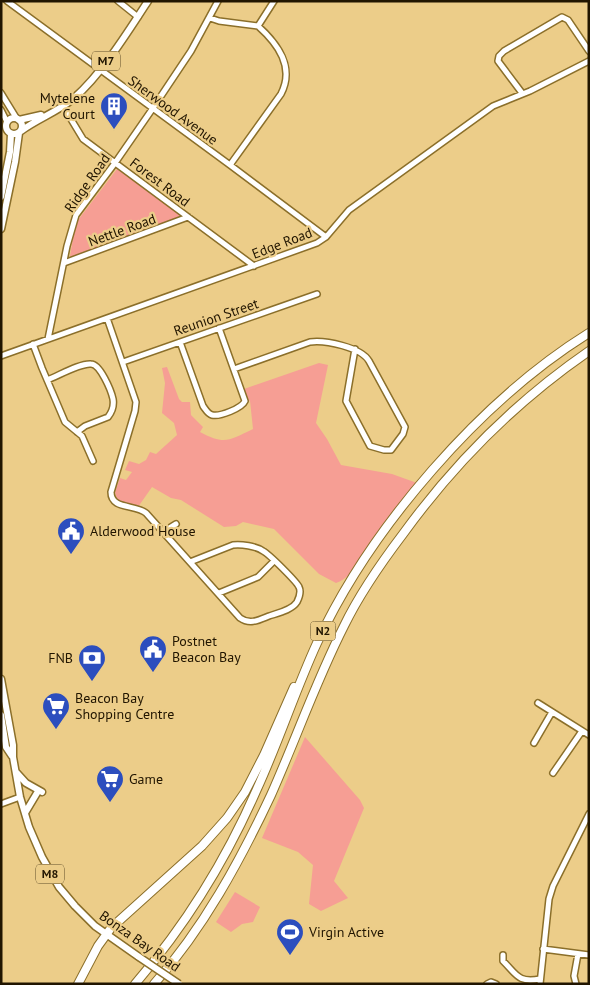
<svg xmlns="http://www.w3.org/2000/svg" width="590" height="985" viewBox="0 0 590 985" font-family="'PT Sans',sans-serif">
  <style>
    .green { fill: #f69e94 }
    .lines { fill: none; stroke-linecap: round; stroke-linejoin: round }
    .minor-casing { stroke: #8b6f2a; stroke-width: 8 }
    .major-casing { stroke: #8b6f2a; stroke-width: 9 }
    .highway-casing { stroke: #8b6f2a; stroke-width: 10 }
    .minor { stroke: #fff; stroke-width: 5 }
    .major { stroke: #fff; stroke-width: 6 }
    .highway { stroke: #fff; stroke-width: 8 }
    .major-bridge-casing { stroke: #8b6f2a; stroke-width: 9; stroke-linecap: butt }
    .major-bridge { stroke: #fff; stroke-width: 6 }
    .labels { text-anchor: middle; stroke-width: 4.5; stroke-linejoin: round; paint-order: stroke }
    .shield { fill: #eccd89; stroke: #5e4c29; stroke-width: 1 }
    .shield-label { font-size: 12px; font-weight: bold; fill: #211500 }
    .poi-label { font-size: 14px; fill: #211500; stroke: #eccd89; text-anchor: start }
    .street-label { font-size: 14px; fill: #211500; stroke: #eccd89 }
  </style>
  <rect width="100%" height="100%" fill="#eccd89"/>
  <path class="green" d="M117,169L180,214L179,218L72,257L70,256L74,232L78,220Z
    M319,363L328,365L316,423L327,439L341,465L392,474L417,483C410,494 400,503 392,513C378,531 356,578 336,583L319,574L274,529L243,522L236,526L224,527L181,500L171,498L152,487L138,507L123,504L117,500L115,492L120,478L126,480L132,472L125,470L129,461L139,464L146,460L150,452L156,454L177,435L174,423L162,413L165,383L162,368L167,367L179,399L182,402H190L191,415L203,427L200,432C225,445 228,441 253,429L250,401L248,400L244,389Z
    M305,737L360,800L364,808L334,881L348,898L321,911L309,904L313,865L298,852L262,838Z
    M235,892L260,907L253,922L242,924L231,932L216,922Z"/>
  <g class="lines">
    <g class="minor-casing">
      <path id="minor" d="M7,1L230,165L326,237
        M118,1L138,17
        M210,18L219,21L258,26C278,44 295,67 281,94L230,165
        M258,26L274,1
        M1,93L17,119
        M522,93L498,61L499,56L504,51L562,17L568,20L589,51
        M63,106L83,139L254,266
        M1,110L7,122
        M64,263L188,217
        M107,318L136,402L135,411L111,492C111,510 135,504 146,513L240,618C250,625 259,620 269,616C278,613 292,610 297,602C299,598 301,591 299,587C297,582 269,554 263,551C256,546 241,544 233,545L190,562
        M48,339L67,246L76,215L115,163L153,108L191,51L218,1
        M180,342L203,406C206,410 208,414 212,415C220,417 242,408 245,401L219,328
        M33,344L42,368L65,422L82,436L93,461
        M1,356L317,243L326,237L349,210L493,106L530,91L589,61
        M123,362L317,294
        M234,369L310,342C325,340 361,347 369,361L405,427L403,434L391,450H384L370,446L346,401L355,349
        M47,380C58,376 80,363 91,364C100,364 111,390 113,399C114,405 112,412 108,417L85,426L77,432
        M163,532L176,524
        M219,593L258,577L274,561
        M538,703L589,735
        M534,743L552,712
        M553,773L582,731
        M1,804L20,797
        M543,949L589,955
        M503,955V961C517,975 518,983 540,979
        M487,984L491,982L496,984
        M540,984L549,899L553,886L589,814
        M576,984L574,976L578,954"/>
    </g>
    <g class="major-casing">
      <path id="major" d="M6 126a8 8 0 1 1 16 0a8 8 0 1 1-16 0Z
        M19,120L41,115
        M21,131C37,119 57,112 73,99C101,75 128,32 148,1
        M1,197L10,152L11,134
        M1,229L15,162L19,133
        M1,679L13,745V757L20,797L29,827L42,857L59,887L75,906L95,926L139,957
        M1,715L6,747L12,756
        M16,772L26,783L42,792
        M25,813L37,793"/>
    </g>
    <g class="highway-casing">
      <path id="highway" d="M78,984L98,946L111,928L202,846L227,818L245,792L264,755L294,687
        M135,984C185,926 226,860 257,789C279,741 295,691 317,643C371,527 480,401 589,333
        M154,984C203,929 240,861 271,795C296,739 316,681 344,626C360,593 381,563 403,534C456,461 515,402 589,351"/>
    </g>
    <use href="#minor" class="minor"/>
    <use href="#major" class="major"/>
    <use href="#highway" class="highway"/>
    <g class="major-bridge-casing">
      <path id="major-bridge" d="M139,957L179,984"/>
    </g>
    <use href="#major-bridge" class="major-bridge"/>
  </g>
  <defs>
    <g id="building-pin" transform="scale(1.4375)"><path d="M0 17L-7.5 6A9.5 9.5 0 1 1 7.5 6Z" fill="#2c4ebe" stroke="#eccd89"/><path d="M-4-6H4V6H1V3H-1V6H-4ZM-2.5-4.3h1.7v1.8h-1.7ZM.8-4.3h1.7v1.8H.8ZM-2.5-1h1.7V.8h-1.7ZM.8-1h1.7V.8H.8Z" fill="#fff"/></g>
    <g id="civic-pin" transform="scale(1.4375)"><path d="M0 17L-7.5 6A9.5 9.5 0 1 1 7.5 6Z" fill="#2c4ebe" stroke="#eccd89"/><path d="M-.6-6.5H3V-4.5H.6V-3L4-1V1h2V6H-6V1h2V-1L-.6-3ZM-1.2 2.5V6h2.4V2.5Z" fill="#fff"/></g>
    <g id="bank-pin" transform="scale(1.4375)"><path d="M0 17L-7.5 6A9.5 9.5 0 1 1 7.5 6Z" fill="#2c4ebe" stroke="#eccd89"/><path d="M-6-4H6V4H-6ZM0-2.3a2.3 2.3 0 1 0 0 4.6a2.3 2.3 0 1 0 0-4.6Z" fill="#fff"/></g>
    <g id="supermarket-pin" transform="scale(1.4375)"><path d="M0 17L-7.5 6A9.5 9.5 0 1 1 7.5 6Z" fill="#2c4ebe" stroke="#eccd89"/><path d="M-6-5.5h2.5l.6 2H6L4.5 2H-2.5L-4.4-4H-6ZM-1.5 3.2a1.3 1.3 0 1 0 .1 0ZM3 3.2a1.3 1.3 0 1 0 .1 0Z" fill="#fff"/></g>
    <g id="stadium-pin" transform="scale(1.4375)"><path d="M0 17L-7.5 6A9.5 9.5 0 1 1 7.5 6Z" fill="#2c4ebe" stroke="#eccd89"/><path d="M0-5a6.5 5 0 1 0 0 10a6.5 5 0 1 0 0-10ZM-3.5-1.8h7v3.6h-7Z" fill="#fff"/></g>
  </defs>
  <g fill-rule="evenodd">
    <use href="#building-pin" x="114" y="106"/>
    <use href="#civic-pin" x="71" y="531"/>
    <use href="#civic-pin" x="153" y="649"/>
    <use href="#bank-pin" x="92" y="658"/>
    <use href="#supermarket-pin" x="56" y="706"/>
    <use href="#supermarket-pin" x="110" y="779"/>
    <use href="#stadium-pin" x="290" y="932"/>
  </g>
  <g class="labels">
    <g class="shield">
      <rect x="92" y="51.5" width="28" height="19" rx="4"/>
      <rect x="310.5" y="621.5" width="25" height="19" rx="4"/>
      <rect x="36" y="864.5" width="28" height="19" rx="4"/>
    </g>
    <g class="shield-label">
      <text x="106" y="65">M7</text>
      <text x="323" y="635">N2</text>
      <text x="50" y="878">M8</text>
    </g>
    <g class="poi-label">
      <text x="95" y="103" text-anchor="end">Mytelene<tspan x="95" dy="16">Court</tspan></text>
      <text x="90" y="536">Alderwood House</text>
      <text x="172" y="646">Postnet<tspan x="172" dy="16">Beacon Bay</tspan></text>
      <text x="73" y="663" text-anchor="end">FNB</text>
      <text x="75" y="703">Beacon Bay<tspan x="75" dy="16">Shopping Centre</tspan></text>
      <text x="129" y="784">Game</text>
      <text x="309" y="937">Virgin Active</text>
    </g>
    <g class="street-label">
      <text transform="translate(173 110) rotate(36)" y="5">Sherwood Avenue</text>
      <text transform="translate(160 182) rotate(37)" y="5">Forest Road</text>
      <text transform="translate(87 183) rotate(-55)" y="5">Ridge Road</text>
      <text transform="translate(122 230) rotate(-20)" y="5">Nettle Road</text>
      <text transform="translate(282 243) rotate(-21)" y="5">Edge Road</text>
      <text transform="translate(216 317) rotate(-19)" y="5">Reunion Street</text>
      <text transform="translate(140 941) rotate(35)" y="5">Bonza Bay Road</text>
    </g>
  </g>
  <rect width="590" height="985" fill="none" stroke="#211500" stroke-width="5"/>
</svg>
